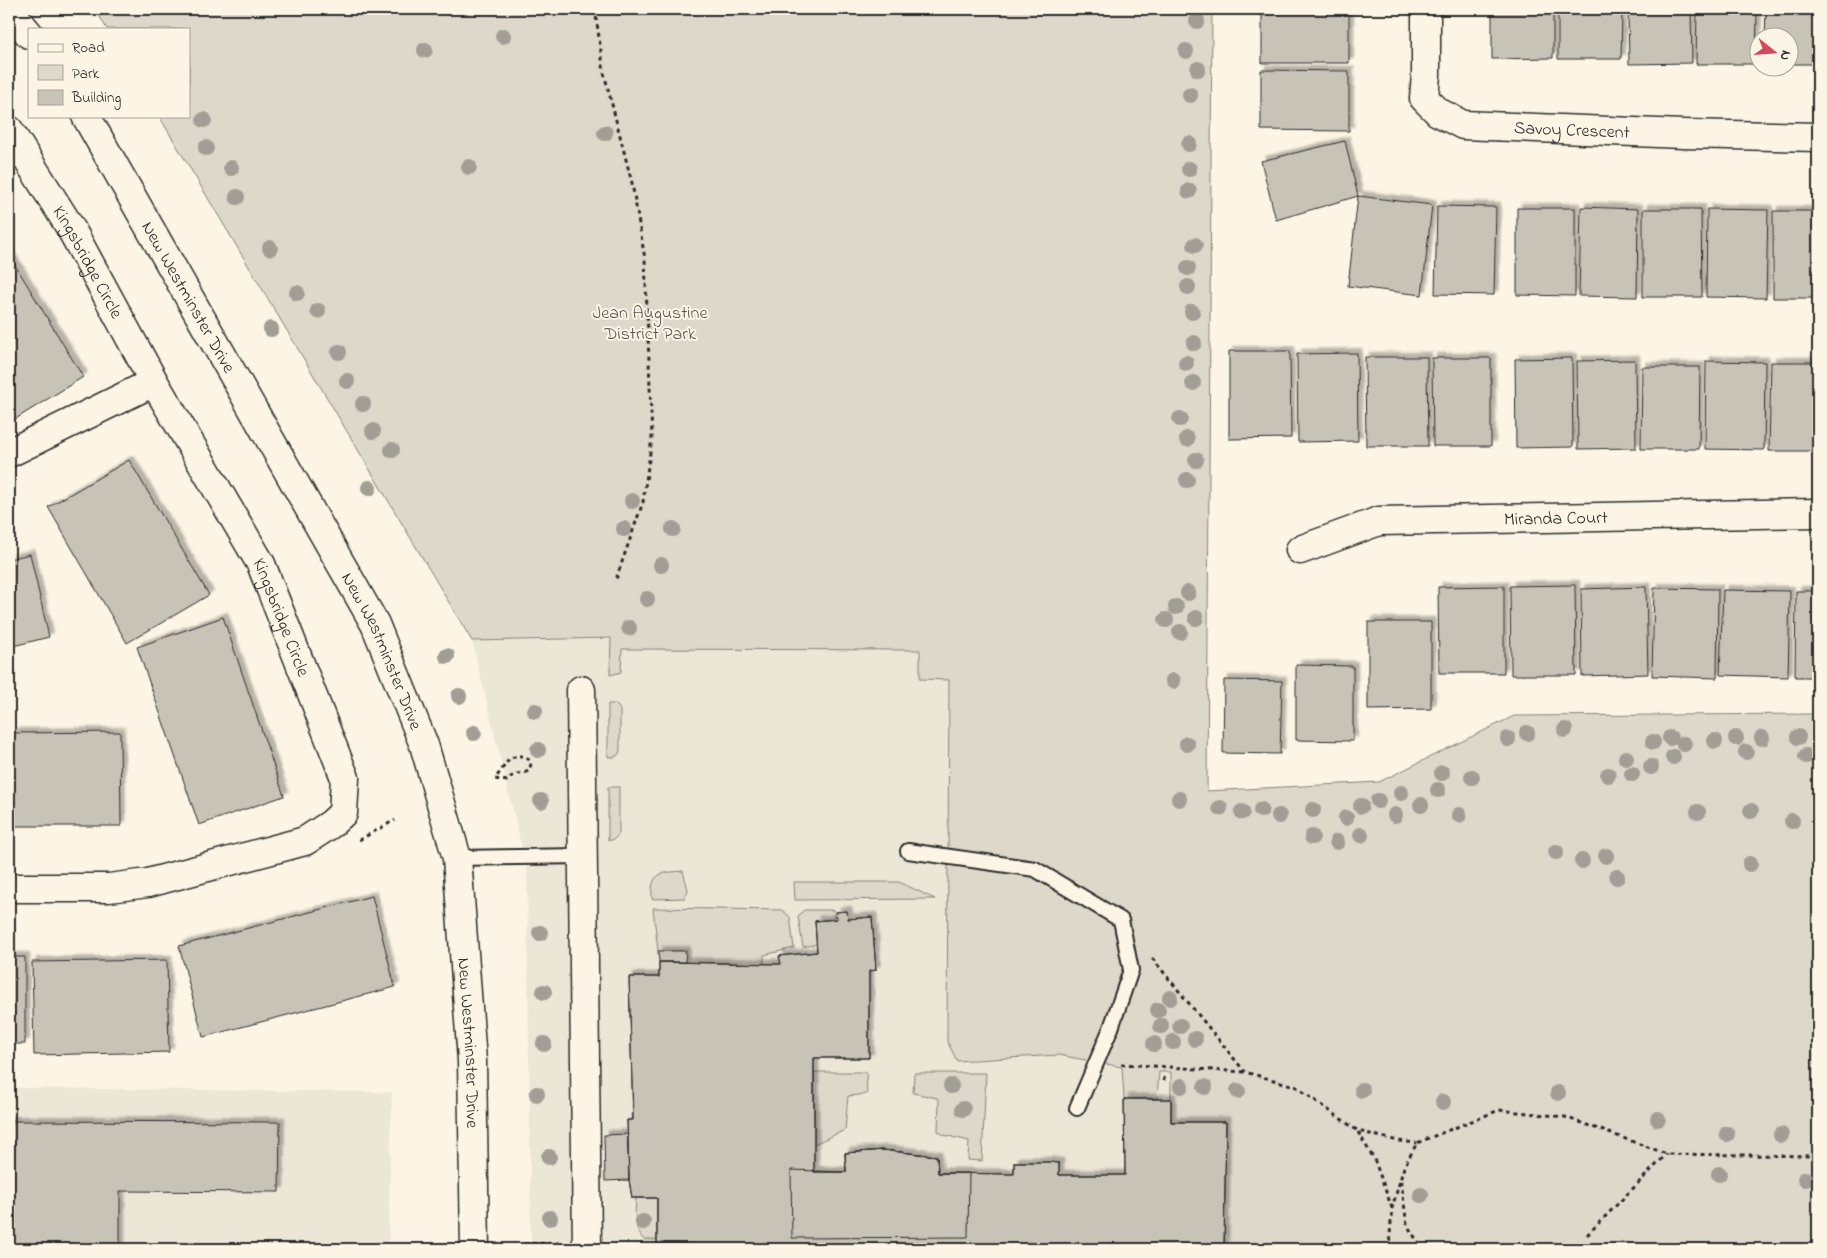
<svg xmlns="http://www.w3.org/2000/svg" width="1827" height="1258" viewBox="0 0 1827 1258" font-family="'Indie Flower',sans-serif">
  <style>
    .built { fill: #ece6d7 }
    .green { fill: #ded8ca; stroke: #84827a }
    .building { fill: #c8c3b7; stroke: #2b2b2b; filter: url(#shadow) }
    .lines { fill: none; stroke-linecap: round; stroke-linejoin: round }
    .service-casing { stroke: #2b2b2b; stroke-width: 18 }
    .minor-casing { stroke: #2b2b2b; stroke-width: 31 }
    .tertiary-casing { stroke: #2b2b2b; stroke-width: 31 }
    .path { stroke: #2b2b2b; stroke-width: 3; stroke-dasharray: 4 4; stroke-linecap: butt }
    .service { stroke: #fcf5e5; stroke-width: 14 }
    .minor { stroke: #fcf5e5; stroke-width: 28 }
    .tertiary { stroke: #fcf5e5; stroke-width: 28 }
    .tree { fill: #a29e95 }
    .labels { text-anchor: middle; stroke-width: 4; stroke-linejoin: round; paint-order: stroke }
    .street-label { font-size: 18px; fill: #2b2b2b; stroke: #fcf5e5 }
    .park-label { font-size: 18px; fill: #585653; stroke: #fcf5e5 }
  </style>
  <defs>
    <filter id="shadow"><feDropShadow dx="4.5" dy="-4.5" stdDeviation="1" flood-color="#0004"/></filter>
  </defs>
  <rect width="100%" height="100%" fill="#fcf5e5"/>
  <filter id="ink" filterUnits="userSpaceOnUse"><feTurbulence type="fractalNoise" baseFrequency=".02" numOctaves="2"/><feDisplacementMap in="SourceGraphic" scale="10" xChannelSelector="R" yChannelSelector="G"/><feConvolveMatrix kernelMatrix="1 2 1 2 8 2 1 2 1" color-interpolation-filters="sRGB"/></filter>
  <g filter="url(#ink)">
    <path class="built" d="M959,625L949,681L947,1041L958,1061L1059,1055L1123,1067L1263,1078L1250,1249H531L527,869L472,641L611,638Z
      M9,1088L392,1092L388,1249H9Z"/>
    <path class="green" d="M95,9H1212L1207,791L1379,782L1514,716L1818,714V1249H1224L1226,1122H1171V1072H1159L1157,1098L1124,1099L1122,1067L1059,1055L957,1061L947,1041L949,680L920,679V650L622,649L621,672L610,675L611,638L472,641L159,116H189V29H107Z
      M608,704H616L620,710V750L619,754L615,757H608Z
      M608,787H619V834L613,840H608Z
      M683,871L688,890L685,898L652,899C650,872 661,873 683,871Z
      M794,882H899L935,899L795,900Z
      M653,908L782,910L790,917L794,948L764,955V964L685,962V951H658Z
      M804,910H834V919L815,921L817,944L803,947L798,916Z
      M814,1072H866L867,1094L848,1096L845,1130L814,1144Z
      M914,1073H986L982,1161L968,1160L969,1141L944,1135L938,1131L939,1101L937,1098L913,1093Z
      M636,1198H657V1240H644C633,1228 635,1214 636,1198Z"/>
    <path class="building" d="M1262,9H1349V63H1262Z
      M1492,9H1553V58L1492,59Z
      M1558,9H1622L1621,59H1558Z
      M1628,9H1691L1692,63L1629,64Z
      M1697,9H1757L1756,64H1696Z
      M1766,9H1818V64H1790V38H1765Z
      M1261,70L1349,71V131L1261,130Z
      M1345,141L1358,196L1276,220L1261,161Z
      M1358,196L1432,205L1422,295L1348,286Z
      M1437,206L1496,207L1494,295L1435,294Z
      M1581,207L1638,209L1637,297L1579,296Z
      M1517,208H1575V296L1517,295Z
      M1643,209H1701L1702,297H1643Z
      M1707,209L1768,210L1766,298L1706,297Z
      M1773,211H1818V298H1773Z
      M9,255L83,377L9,423Z
      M1229,351H1290L1291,438L1229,439Z
      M1357,353L1358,441L1298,442L1297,354Z
      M1365,357H1427L1428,446H1366Z
      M1432,358H1491V446H1433Z
      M1572,358L1573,447L1516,448L1515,359Z
      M1635,360L1636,448L1578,449L1577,361Z
      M1706,361L1765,362L1764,450L1705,449Z
      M1771,362H1818V451H1769Z
      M1642,367H1700L1699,449H1641Z
      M129,460L209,595L127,643L48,507Z
      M30,554L49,637L9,647V559Z
      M1575,585L1576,675H1511L1510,586Z
      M1504,586V673H1439L1438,587Z
      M1646,587L1648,674L1582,676L1581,589Z
      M1654,588L1718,589L1717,678L1652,676Z
      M1723,590L1790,591L1788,677L1720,675Z
      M1796,591H1818V677H1795Z
      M223,617L284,796L199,825L137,647Z
      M1368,622H1431V709L1368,710Z
      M1296,665L1353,666V741L1296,740Z
      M1224,680L1282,681L1280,754L1223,753Z
      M120,732L121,826H9V733Z
      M372,896L395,987L203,1037L179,946Z
      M847,911L848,919L872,917L876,970L869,971V1058H814V1172H846L845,1153L883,1150L937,1156L938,1173L1014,1174V1162H1049L1059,1163V1175H1125L1124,1099H1171V1122H1226L1224,1249H657V1198H632L629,1180L627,1120H633L629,977H659V962L781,964L779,956L817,952L815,921L837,919L836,912Z
      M847,911L848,919L872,917L876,970L869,971V1058H814V1172H846L845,1153L883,1150L937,1156L938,1173L1014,1174V1162H1049L1059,1163V1175H1125L1124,1099H1171V1122H1226L1224,1249H657V1198H632L629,1180L627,1120H633L629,977H659V962L781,964L779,956L817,952L815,921L837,919L836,912Z
      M658,951H686L685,962H659Z
      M9,957H25V1044H9Z
      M167,960L169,1052L34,1055L32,962Z
      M9,1121L280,1122L279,1192L120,1191V1249H9Z
      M628,1134L629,1180L605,1181L604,1135Z
      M883,1150L937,1156L938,1173H969L968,1237L792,1238L791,1170L846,1172L845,1153Z"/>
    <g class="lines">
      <g class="service-casing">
        <path id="service" d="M908,851L1035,869L1121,920L1131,970L1111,1028L1077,1108
          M457,858L583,856"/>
      </g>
      <g class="minor-casing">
        <g id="minor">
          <path id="s1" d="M1426,9V75L1424,98L1438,112L1463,125L1683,134L1818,137"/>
          <path id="s2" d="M9,130L70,227L154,382L261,564L345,778L343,813L331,824L305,841L148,883L109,888H9"/>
          <path d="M9,453L154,382"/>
          <path id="s3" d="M1300,550L1379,521L1818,513"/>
          <path d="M581,690L587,1249"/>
        </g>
      </g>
      <g class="tertiary-casing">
        <g id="tertiary">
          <path d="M9,10L29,34"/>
          <path id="s4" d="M86,116L375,624L424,745L457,858L472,1061L475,1249"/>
        </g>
      </g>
      <path class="path" d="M595,9L604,73L632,183L645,259L652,438L643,502L615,582
        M519,756H525L531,762C530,776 522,772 514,775C511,776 509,779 507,781L495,779L510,758Z
        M359,840L395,820
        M1152,958L1245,1072
        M1121,1064L1245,1072L1295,1086L1358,1131L1398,1141L1417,1143
        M1164,1081V1077
        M1358,1132L1374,1159L1392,1208
        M1401,1181L1407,1225L1418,1242
        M1587,1235L1667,1154
        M524,1244L558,1243
        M1389,1249L1392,1208L1404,1167L1417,1143L1499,1110L1565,1117L1667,1154L1818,1156"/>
      <use href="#service" class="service"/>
      <use href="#minor" class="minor"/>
      <use href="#tertiary" class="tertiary"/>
    </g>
    <g class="tree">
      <circle cx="1197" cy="21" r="8"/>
      <circle cx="503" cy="36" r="8"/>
      <circle cx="425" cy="50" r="8"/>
      <circle cx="1186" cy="51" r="8"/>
      <circle cx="1198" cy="69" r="8"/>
      <circle cx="1190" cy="95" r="8"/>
      <circle cx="204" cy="120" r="8"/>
      <circle cx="605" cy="133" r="8"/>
      <circle cx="1189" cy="144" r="8"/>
      <circle cx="206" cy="148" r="8"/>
      <circle cx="469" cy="167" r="8"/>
      <circle cx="231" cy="168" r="8"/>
      <circle cx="1189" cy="169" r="8"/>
      <circle cx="1189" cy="191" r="8"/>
      <circle cx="237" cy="197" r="8"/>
      <circle cx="1195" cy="245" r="8"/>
      <circle cx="270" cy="248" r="8"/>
      <circle cx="1188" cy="268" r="8"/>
      <circle cx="1188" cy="287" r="8"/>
      <circle cx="297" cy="293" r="8"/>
      <circle cx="318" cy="311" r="8"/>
      <circle cx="1192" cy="312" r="8"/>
      <circle cx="271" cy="329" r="8"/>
      <circle cx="1194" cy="343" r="8"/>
      <circle cx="339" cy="352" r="8"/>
      <circle cx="1186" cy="363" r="8"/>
      <circle cx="347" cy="381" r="8"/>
      <circle cx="1193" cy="383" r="8"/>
      <circle cx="363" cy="404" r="8"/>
      <circle cx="1180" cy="419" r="8"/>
      <circle cx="373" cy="431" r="8"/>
      <circle cx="1187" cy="439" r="8"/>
      <circle cx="392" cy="450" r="8"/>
      <circle cx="1196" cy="460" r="8"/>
      <circle cx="1187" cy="480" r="8"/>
      <circle cx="369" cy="488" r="8"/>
      <circle cx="632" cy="501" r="8"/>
      <circle cx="624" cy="529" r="8"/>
      <circle cx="673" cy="529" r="8"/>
      <circle cx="661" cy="565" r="8"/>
      <circle cx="1188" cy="593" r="8"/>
      <circle cx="647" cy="599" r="8"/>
      <circle cx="1176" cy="607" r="8"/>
      <circle cx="1196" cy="618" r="8"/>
      <circle cx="1166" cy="620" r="8"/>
      <circle cx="629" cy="628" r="8"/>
      <circle cx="1180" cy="632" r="8"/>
      <circle cx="447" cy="656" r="8"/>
      <circle cx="1173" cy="681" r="8"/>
      <circle cx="459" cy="696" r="8"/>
      <circle cx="535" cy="711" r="8"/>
      <circle cx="1565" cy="730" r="8"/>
      <circle cx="474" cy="733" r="8"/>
      <circle cx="1527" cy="733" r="8"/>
      <circle cx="1798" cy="737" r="8"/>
      <circle cx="1670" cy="738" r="8"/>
      <circle cx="1736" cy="738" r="8"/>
      <circle cx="1762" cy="738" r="8"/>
      <circle cx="1508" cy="739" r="8"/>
      <circle cx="1715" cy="741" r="8"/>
      <circle cx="1653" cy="742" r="8"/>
      <circle cx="1187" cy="744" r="8"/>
      <circle cx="1684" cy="744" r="8"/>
      <circle cx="538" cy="750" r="8"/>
      <circle cx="1746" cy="752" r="8"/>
      <circle cx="1806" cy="756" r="8"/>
      <circle cx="1673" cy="757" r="8"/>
      <circle cx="1626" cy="758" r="8"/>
      <circle cx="1651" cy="767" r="8"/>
      <circle cx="1442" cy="773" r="8"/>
      <circle cx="1632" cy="774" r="8"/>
      <circle cx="1608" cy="775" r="8"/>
      <circle cx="1472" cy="777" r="8"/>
      <circle cx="1438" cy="790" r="8"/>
      <circle cx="1401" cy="793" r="8"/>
      <circle cx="1179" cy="799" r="8"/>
      <circle cx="541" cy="801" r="8"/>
      <circle cx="1378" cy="801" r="8"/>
      <circle cx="1421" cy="805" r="8"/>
      <circle cx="1361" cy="806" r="8"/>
      <circle cx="1220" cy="808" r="8"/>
      <circle cx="1261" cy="810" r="8"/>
      <circle cx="1313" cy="810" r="8"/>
      <circle cx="1751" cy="811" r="8"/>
      <circle cx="1242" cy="812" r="8"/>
      <circle cx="1698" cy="812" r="8"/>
      <circle cx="1395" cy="815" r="8"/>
      <circle cx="1459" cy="815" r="8"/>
      <circle cx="1279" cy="816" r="8"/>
      <circle cx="1346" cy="818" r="8"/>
      <circle cx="1792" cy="821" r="8"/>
      <circle cx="1361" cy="835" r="8"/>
      <circle cx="1312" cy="837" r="8"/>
      <circle cx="1337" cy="842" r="8"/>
      <circle cx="1556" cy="852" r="8"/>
      <circle cx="1606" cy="856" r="8"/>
      <circle cx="1582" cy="861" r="8"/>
      <circle cx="1750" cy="864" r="8"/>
      <circle cx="1617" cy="877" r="8"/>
      <circle cx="540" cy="933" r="8"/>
      <circle cx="544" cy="992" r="8"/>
      <circle cx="1170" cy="998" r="8"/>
      <circle cx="1158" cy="1010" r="8"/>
      <circle cx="1161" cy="1026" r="8"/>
      <circle cx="1180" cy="1026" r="8"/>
      <circle cx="1195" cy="1039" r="8"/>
      <circle cx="1173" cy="1042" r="8"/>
      <circle cx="544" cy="1044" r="8"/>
      <circle cx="1154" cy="1044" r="8"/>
      <circle cx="951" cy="1086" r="8"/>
      <circle cx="1181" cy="1086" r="8"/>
      <circle cx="1205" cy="1087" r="8"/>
      <circle cx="1362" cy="1090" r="8"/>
      <circle cx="1238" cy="1091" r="8"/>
      <circle cx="1558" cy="1093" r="8"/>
      <circle cx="537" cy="1094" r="8"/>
      <circle cx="1443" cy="1102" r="8"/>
      <circle cx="963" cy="1109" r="8"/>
      <circle cx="1658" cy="1119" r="8"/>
      <circle cx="1727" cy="1134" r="8"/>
      <circle cx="1781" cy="1135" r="8"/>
      <circle cx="549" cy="1157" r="8"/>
      <circle cx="1719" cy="1174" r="8"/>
      <circle cx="1805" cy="1179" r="8"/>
      <circle cx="1421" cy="1195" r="8"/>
      <circle cx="550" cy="1218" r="8"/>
      <circle cx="643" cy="1222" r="8"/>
    </g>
  </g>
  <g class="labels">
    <g class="street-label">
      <text dy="6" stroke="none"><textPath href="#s1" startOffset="246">Savoy Crescent</textPath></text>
      <text dy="6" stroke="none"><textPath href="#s2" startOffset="154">Kingsbridge Circle</textPath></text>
      <text dy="6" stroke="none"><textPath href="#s4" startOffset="208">New Westminster Drive</textPath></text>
      <text dy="6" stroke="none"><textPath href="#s3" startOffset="261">Miranda Court</textPath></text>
      <text dy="6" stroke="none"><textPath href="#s2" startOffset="559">Kingsbridge Circle</textPath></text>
      <text dy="6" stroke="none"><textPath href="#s4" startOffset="612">New Westminster Drive</textPath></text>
      <text dy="6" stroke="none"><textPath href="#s4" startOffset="1018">New Westminster Drive</textPath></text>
    </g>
    <g class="park-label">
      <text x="650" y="318">Jean Augustine<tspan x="650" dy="21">District Park</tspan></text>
    </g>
  </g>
  <rect width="1827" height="1258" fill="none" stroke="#fcf5e5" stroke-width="30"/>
  <rect x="15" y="15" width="1797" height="1228" fill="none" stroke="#2b2b2b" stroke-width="2" filter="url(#ink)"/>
  <rect x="28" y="28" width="162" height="90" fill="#fcf5e5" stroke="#a8a49b"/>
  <rect x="38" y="44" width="25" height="8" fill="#fcf5e5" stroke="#a8a49b"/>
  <text x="72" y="52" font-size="15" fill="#2b2b2b">Road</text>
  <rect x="38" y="65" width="25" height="15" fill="#ded8ca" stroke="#a8a49b"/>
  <text x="72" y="78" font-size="15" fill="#2b2b2b">Park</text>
  <rect x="38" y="90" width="25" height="15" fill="#c8c3b7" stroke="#a8a49b"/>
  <text x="72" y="102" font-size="15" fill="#2b2b2b">Building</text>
  <g transform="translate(1774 52) rotate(107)"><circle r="24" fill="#fcf5e5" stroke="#a8a49b"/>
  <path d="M0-4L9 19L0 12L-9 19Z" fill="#d1495b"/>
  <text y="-8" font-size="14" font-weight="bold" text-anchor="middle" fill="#2b2b2b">N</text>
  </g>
</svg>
